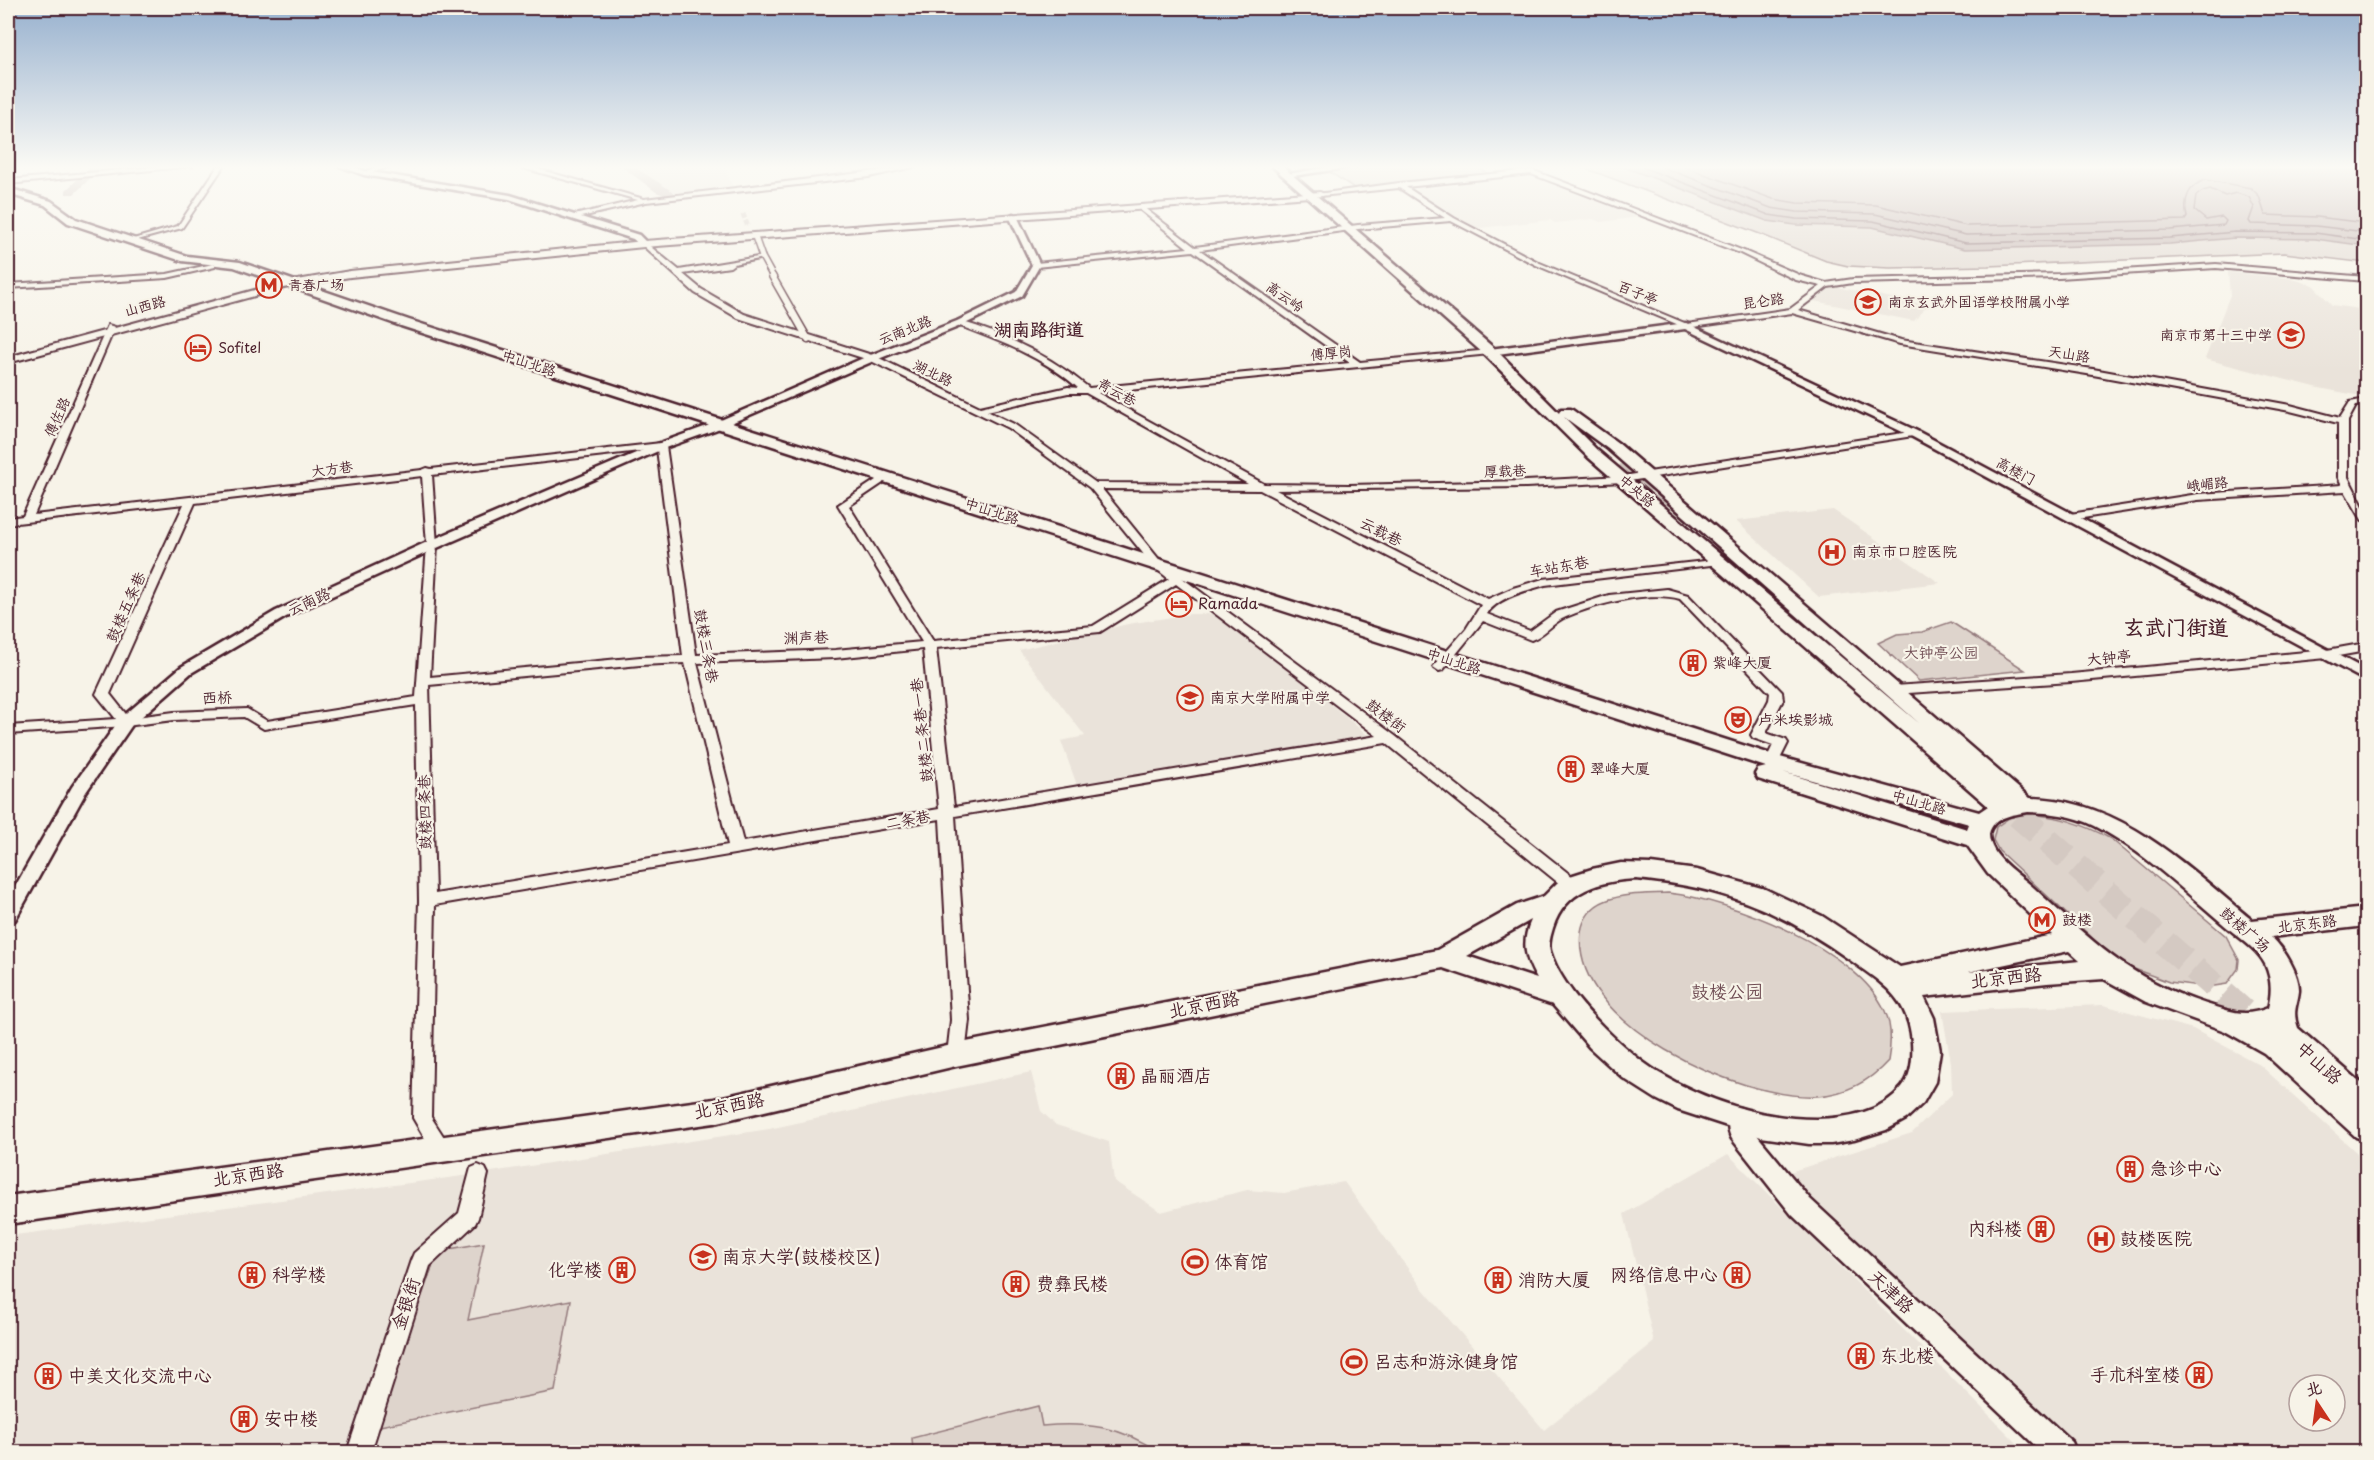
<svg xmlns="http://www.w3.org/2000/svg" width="2374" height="1460" viewBox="0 0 2374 1460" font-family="'Playpen Sans','LXGW WenKai TC',sans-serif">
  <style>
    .built { fill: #eae3da; fill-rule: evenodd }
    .green { fill: #ded4cc; stroke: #947a7c; stroke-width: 1.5 }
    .water { fill: #bcaaa7; stroke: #8e7275; stroke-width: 1.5 }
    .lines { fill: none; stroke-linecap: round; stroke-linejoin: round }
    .shore { stroke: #78575d; stroke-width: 1.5 }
    .river { fill: #bcaaa7; fill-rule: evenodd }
    .pedestrian-tunnel { stroke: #d4c9c2; stroke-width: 5; stroke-dasharray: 5 2; stroke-linecap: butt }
    .primary-tunnel-far2 { stroke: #d4c9c2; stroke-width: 16; stroke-dasharray: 16 8; stroke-linecap: butt }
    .primary-tunnel-far1 { stroke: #d4c9c2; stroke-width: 20; stroke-dasharray: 20 10; stroke-linecap: butt }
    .primary-tunnel { stroke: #d4c9c2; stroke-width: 26; stroke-dasharray: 26 13; stroke-linecap: butt }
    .pedestrian-far1-casing { stroke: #4a1f2b; stroke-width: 8 }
    .pedestrian-casing { stroke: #4a1f2b; stroke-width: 9 }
    .minor-casing { stroke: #4a1f2b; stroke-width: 4 }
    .tertiary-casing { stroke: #4a1f2b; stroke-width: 5 }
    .secondary-casing { stroke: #4a1f2b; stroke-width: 4 }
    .primary-casing { stroke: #4a1f2b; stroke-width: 5 }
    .pedestrian-far1 { stroke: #f7f3e8; stroke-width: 5 }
    .pedestrian { stroke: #f7f3e8; stroke-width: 6 }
    .minor { fill: #f7f3e8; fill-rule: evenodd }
    .tertiary { fill: #f7f3e8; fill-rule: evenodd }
    .secondary { fill: #f7f3e8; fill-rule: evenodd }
    .primary { fill: #f7f3e8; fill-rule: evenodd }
    .labels { text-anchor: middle; stroke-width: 4.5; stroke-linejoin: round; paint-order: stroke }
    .far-poi-label { font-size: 14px; fill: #4a1f2b; stroke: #f7f3e8; text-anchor: start }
    .far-street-label { font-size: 14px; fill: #4a1f2b; stroke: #f7f3e8 }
    .street-label { font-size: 15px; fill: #4a1f2b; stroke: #f7f3e8 }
    .poi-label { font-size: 15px; fill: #4a1f2b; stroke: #f7f3e8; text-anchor: start }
    .park-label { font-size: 15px; fill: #6f4c53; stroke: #f7f3e8 }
    .far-district-label { font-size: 18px; font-weight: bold; fill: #4a1f2b; stroke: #f7f3e8 }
    .near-street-label { font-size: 18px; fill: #4a1f2b; stroke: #f7f3e8 }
    .near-park-label { font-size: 18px; fill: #6f4c53; stroke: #f7f3e8 }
    .near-poi-label { font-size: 18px; fill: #4a1f2b; stroke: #f7f3e8; text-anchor: start }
    .district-label { font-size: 21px; font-weight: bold; fill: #4a1f2b; stroke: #f7f3e8 }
  </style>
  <rect width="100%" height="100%" fill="#f7f3e8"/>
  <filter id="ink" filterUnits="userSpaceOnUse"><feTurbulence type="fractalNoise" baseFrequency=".0167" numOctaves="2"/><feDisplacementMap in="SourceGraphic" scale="12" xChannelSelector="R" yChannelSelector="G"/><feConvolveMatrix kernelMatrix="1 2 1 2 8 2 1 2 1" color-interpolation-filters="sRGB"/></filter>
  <g filter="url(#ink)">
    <path class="built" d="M625,166H724L734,190L678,196L660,190Z
      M1532,172L1647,216L1601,222L1593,219L1555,223L1550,220L1471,229L1407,190L1458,185L1450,180Z
      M2228,272L2289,278L2313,285L2332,305L2366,310V397L2319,388L2205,359L2230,295Z
      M1826,285L1928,305L1914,321L1809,300Z
      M1833,510L1940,583L1819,597L1736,521Z
      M1191,614H1214L1292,672L1371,738L1078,788L1061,741L1085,736L1019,650L1128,624Z
      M2103,1005L2193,1029L2260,1065L2366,1161V1452H2062L1801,1207L1774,1177L1912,1133L1952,1094L1951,1063L1942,1011ZM2299,1385H2335V1421H2299Z
      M1031,1072L1041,1111L1056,1125L1109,1142L1114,1181L1161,1212L1247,1190L1284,1193L1344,1182L1423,1289L1544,1430L1654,1342L1624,1214L1728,1154L2026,1452H8V1236L478,1174L769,1129Z"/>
    <path class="green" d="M1366,166H1473L1488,173L1354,188L1328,171Z
      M1579,166H2366V263L2284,253L1988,266L1890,268L1848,266L1826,261L1760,234Z
      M1951,622L2025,670L1919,681L1878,643L1897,634L1922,632Z
      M2023,814C2056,815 2082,823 2111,839L2226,936L2239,960L2238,969L2227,984L2208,987L2169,982L2129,967L2114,958L1999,851L1993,840L1996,827L2009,818Z
      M1668,893C1732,900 1857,949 1885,1011C1892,1026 1891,1045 1888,1061C1869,1082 1846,1094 1817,1096C1740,1100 1569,1024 1581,932C1583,918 1592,906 1605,901C1624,893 1648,894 1668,893Z
      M484,1243L468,1320L571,1300L555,1391L375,1427L438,1251Z
      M1038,1406L1042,1426C1085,1422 1122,1426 1158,1452H913L912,1438Z"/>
    <path class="water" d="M1621,166H2366V246L2315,239L2235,238L2170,244L1965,249L1872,227L1795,225L1767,221Z"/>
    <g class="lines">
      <path class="shore" d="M1639,166L1769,215L1796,219L1873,221L1966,243L2170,238L2235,232L2315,233L2366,240
        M1659,166L1771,208L1797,212L1875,214L1966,235L2170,230L2224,225L2226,221L2222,217L2206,220L2194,210L2196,196L2203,191L2210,189L2225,196L2236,193L2249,197L2254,207L2249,221L2251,224L2316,226L2366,232
        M1682,166L1773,199L1797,203L1876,205L1967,226L2185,220L2187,217C2183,200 2188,185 2206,180L2251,188L2259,196L2265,215L2317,217L2366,223"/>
      <path class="river" d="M92,166H103L74,194H66V190Z
        M621,166H633L678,195L673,198L656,192Z"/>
      <path class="pedestrian-tunnel" d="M743,214L748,227"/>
      <path class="primary-tunnel-far2" d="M1618,467L1685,526"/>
      <path class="primary-tunnel-far1" d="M1996,796L2020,817"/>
      <path class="primary-tunnel" d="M2018,815L2267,1032"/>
      <g class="pedestrian-far1-casing">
        <path id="pedestrian-far1" d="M755,237L762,257L773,277"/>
      </g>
      <g class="pedestrian-casing">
        <path id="pedestrian" d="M772,276L808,339"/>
      </g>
      <g class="minor-casing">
        <path id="minor" d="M166,166H193L8,184V180Z
          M218,166H224L182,228L130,242V240L178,226Z
          M380,166H391L364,175L361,173Z
          M516,166H527L644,199L918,166L869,177L646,202L572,219L570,216L638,200Z
          M1532,170L1744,251L1802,276L1826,283L1853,279L2059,274L2216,264L2366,277V281L2216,268L2059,278L1853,283L1828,287L1798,310L1901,340L2093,369L2290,405L2340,418L2350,402L2366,399V405L2356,406L2348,421V477L2366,512V521L2362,520L2345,491L2198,500L2070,520L2065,517L2070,514L2198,494L2342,485L2338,477V423L2290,411L2093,375L1900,344L1792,313L1686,328L1536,265L1451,221L1358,229L1200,250L1360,362L1490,350L1494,352L1490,354L1098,393L1264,484L1349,485L1526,481L1623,476L1916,431L1918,433L1913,436L1623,482L1526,487L1276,490L1488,599L1513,588L1543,579L1723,559L1725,561L1719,564L1545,585C1526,591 1498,597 1487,614L1530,631L1556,612L1609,595L1667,589L1688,595L1782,692L1783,700L1766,733L1786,740L1788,743L1777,765L1772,766L1765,762L1773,745L1753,738L1751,735L1769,700L1770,693L1680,599C1649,590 1596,604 1566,617C1553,622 1544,636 1531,640L1483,621L1443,670L1439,671L1433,667L1466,629L1481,605L1260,490L1102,489L1162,563L1394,735L1578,881L1580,885L1578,889H1566L1386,743L955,816L969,1020L965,1055L962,1060L956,1062L950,1060L947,1055L951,1020L940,819L435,905L431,1117L451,1148L448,1154L441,1156L434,1154L413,1118L419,901L416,705L264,729L244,717L174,720L126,726L8,734V726L116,719L96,694L184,504L8,524V518L23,516L108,325L115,327L34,515L422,470L427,468L431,469L661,443L666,446L696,655L835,650L922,642L838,505L879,478L884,481L883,483L849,506L933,641L1093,626L1169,579L1154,567L1090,488L1008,428L869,360L738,318L695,293L642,245V243H646L679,270L764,256V258L734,264L730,267L683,274L701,289L744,314L875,356L980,407L1068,387L1078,388C1043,357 1000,341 957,325L956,323L960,321C1007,335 1052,357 1089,388L1350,363L1193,251L1036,267L1032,265L1036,263L1188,248L1139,209V207H1143L1195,247L1358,225L1445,218L1399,188L1320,196L1317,194L1399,183ZM1531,174L1740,253L1796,280L1821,286L1790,309L1687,324L1540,263L1454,218L1406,187ZM1068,393H1086L1248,484L1096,483L1014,424L987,411ZM657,449L683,656L640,657L430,677L437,545L432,475ZM422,476L427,545L416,697L267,721L247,709L174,712L129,718L110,694L195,503ZM1176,584L1377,736L954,807L936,648L1100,632ZM923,649L939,809L743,842L697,663L835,658ZM685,663L728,845L435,894L429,685L640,665Z
          M213,264L215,265V267L167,278L8,288V284L167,274Z
          M2366,643V651L2327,658L2071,682L1894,694L1888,690L1894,686L2071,674L2327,650Z
          M478,1165L485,1168L488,1174L478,1218L475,1224L430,1266L371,1452H347L411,1260L414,1253L459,1213L471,1168Z"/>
      </g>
      <g class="tertiary-casing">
        <path id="tertiary" d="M339,166H351L365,171L510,195L639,235L648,244L641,246L633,239L509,199L364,175Z
          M1336,166H1358L1286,177L1282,175Z
          M1013,214L1017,216L1040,265L1022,296L963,325L876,360L715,430L665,448L437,548L286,617L191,673L132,725L86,792L15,920L8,922V899L72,787L120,719L181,667L276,611L427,542L657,444L707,426L868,356L957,321L1016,292L1032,265L1009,216Z
          M1686,323L1917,431L2366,670V681L1909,435L1685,329L1490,355L1485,352L1490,349Z
          M1740,1108L1748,1111L1752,1118V1129L1810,1199L2072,1442L2076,1452H2042L1792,1215L1732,1139C1727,1130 1727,1121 1732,1111Z"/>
      </g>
      <g class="secondary-casing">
        <path id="secondary" d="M1320,192L1324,194L1323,196L644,247L350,277L284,288L8,363V357L280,283L350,271L644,241Z"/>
      </g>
      <g class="primary-casing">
        <path id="primary" d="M1272,166H1282L1495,349L1559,413L1561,409H1571L1618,443L2030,798C2121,799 2186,866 2252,920L2366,908V926L2271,937C2283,947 2300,974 2299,991C2297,1007 2292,1011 2298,1028L2366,1087V1140L2356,1137L2264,1053L2225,1031L2146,1002L2104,979L2047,983L1924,997L1934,1018L1940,1051L1935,1082L1923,1103L1906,1119L1886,1130L1854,1140L1831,1144H1809L1761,1137L1678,1110L1656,1099L1623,1078L1590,1048L1553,1005L1443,968L956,1066L714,1123L8,1224V1196L714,1099L956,1044L1437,950L1517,905L1544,896L1557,883L1570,876L1592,869L1621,863L1651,864L1697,870L1765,889L1822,916L1900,967L2052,935L1988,874L1967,845L1758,779L1755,774L1758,769L1766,767L401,326L234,267L182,261L68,223L45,205L8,194V188L51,201L76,219L187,256L240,262L409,320L1780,757L1979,812L1988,806L1588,457L1485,355ZM1564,417L1608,449L1920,724L1598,451ZM1783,772L1969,824L1967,829ZM2028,812C2052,813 2073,815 2095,826C2142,850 2182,889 2222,923C2235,935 2257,948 2265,964C2272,980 2272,992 2268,1008C2243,1018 2231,1011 2206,1004C2127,978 2093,942 2034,888C2019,874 1989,857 1989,834C1993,816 2013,815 2028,812ZM1636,879C1723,887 1778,909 1850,960C1883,984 1908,997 1912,1042C1913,1057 1912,1075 1902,1087C1881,1113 1847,1118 1816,1119C1762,1119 1704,1100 1659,1073C1622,1050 1562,992 1550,951C1548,943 1551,935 1553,928C1565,890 1600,881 1636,879ZM1531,920C1521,943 1525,958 1537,979L1467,956ZM2069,951L2080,961L1968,972Z"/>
      </g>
      <use href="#pedestrian-far1" class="pedestrian-far1"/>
      <use href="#pedestrian" class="pedestrian"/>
      <use href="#minor" class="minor"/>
      <use href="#tertiary" class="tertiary"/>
      <use href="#secondary" class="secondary"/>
      <use href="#primary" class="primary"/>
    </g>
  </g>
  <linearGradient id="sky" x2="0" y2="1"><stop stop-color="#96b0ce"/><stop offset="0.45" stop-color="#fbfaf5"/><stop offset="1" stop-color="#fbfaf5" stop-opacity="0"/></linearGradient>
  <rect width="2374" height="371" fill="url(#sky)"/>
  <defs>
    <g id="metro-ring" transform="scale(1.35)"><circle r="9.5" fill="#f7f3e8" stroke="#c8321e" stroke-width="1.5"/><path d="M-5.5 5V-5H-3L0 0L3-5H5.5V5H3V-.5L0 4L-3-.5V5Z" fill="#c8321e"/></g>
    <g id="school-ring" transform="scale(1.35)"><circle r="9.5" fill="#f7f3e8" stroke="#c8321e" stroke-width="1.5"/><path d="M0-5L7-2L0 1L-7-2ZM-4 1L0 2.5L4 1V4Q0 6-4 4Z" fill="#c8321e"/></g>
    <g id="hotel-ring" transform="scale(1.35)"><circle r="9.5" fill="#f7f3e8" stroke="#c8321e" stroke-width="1.5"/><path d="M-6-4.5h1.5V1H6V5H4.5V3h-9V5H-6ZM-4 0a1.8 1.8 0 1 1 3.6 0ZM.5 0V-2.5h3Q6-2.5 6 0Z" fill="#c8321e"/></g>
    <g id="hospital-ring" transform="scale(1.35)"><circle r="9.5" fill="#f7f3e8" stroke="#c8321e" stroke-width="1.5"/><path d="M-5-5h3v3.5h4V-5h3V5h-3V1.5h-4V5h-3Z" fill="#c8321e"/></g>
    <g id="building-ring" transform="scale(1.35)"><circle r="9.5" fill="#f7f3e8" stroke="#c8321e" stroke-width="1.5"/><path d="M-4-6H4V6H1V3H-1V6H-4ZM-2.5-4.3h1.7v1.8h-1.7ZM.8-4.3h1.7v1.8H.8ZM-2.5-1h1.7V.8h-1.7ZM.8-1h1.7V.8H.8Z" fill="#c8321e"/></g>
    <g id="theatre-ring" transform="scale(1.35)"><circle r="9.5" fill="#f7f3e8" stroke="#c8321e" stroke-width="1.5"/><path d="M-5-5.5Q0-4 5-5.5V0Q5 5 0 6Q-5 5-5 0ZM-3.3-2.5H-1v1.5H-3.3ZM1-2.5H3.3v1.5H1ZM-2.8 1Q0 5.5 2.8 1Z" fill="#c8321e"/></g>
    <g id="university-ring" transform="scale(1.35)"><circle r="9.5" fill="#f7f3e8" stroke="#c8321e" stroke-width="1.5"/><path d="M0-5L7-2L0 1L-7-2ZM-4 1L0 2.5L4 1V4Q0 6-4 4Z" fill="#c8321e"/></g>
    <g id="stadium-ring" transform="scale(1.35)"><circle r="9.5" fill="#f7f3e8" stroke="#c8321e" stroke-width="1.5"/><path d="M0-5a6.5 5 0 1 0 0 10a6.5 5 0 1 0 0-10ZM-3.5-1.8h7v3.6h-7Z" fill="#c8321e"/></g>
  </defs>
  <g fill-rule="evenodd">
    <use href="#metro-ring" x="269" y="285"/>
    <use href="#school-ring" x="1868" y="302"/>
    <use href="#school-ring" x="2291" y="335"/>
    <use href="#hotel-ring" x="198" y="348"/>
    <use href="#hospital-ring" x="1832" y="552"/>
    <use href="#hotel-ring" x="1179" y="604"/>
    <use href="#building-ring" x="1693" y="663"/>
    <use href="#school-ring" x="1190" y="698"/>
    <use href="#theatre-ring" x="1738" y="720"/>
    <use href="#building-ring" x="1571" y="769"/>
    <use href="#metro-ring" x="2042" y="920"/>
    <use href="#building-ring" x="1121" y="1076"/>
    <use href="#building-ring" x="2130" y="1169"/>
    <use href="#building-ring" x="2041" y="1229"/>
    <use href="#hospital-ring" x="2101" y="1239"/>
    <use href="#university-ring" x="703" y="1257"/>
    <use href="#stadium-ring" x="1195" y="1262"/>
    <use href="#building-ring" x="622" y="1270"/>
    <use href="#building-ring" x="252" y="1275"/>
    <use href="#building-ring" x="1737" y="1275"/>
    <use href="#building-ring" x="1498" y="1280"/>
    <use href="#building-ring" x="1016" y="1284"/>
    <use href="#building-ring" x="1861" y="1356"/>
    <use href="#stadium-ring" x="1354" y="1362"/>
    <use href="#building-ring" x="2199" y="1375"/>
    <use href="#building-ring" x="48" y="1376"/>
    <use href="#building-ring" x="244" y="1419"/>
  </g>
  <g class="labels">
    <g class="far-poi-label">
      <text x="288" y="290">青春广场</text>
      <text x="1888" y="307">南京玄武外国语学校附属小学</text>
      <text x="2272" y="340" text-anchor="end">南京市第十三中学</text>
      <text x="218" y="353">Sofitel</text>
    </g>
    <g class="far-street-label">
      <text transform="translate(1638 293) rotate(22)" y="5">百子亭</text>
      <text transform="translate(1285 297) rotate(35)" y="5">高云岭</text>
      <text transform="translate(1763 301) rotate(-8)" y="5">昆仑路</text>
      <text transform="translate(145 306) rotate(-15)" y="5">山西路</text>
      <text transform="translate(905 330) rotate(-22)" y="5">云南北路</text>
      <text transform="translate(1331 353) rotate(-6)" y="5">傅厚岗</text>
      <text transform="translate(2069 354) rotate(9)" y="5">天山路</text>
      <text transform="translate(529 363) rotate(18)" y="5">中山北路</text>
      <text transform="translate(933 373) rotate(26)" y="5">湖北路</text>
      <text transform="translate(1117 392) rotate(29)" y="5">青云巷</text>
      <text transform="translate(57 417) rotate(-66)" y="5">傅佐路</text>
      <text transform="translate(332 469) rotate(-7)" y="5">大方巷</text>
      <text transform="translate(1505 471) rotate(-2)" y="5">厚载巷</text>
      <text transform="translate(2016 471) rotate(28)" y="5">高楼门</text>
      <text transform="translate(2207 484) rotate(-6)" y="5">峨嵋路</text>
      <text transform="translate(1637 491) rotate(40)" y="5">中央路</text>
      <text transform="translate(992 511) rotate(18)" y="5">中山北路</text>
      <text transform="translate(1454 661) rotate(18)" y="5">中山北路</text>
      <text transform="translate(1919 802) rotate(16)" y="5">中山北路</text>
    </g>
    <g class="street-label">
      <text transform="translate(1381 532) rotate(27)" y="5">云载巷</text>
      <text transform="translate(1559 567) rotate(-10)" y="5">车站东巷</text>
      <text transform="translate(309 602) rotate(-25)" y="5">云南路</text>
      <text transform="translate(126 607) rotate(-66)" y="5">鼓楼五条巷</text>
      <text transform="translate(806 638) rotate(-2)" y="5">渊声巷</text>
      <text transform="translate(706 646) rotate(80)" y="5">鼓楼三条巷</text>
      <text transform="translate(2109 658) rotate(-5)" y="5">大钟亭</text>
      <text transform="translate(217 698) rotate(-2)" y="5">西桥</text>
      <text transform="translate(1386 716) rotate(37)" y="5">鼓楼街</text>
      <text transform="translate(922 730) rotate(-96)" y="5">鼓楼二条巷一巷</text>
      <text transform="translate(425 812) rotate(-91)" y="5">鼓楼四条巷</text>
      <text transform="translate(908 820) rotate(-10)" y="5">二条巷</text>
      <text transform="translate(2307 924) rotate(-7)" y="5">北京东路</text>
      <text transform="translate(2245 930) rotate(41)" y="5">鼓楼广场</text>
    </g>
    <g class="poi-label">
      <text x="1852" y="557">南京市口腔医院</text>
      <text x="1198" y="609">Ramada</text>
      <text x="1712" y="668">紫峰大厦</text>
      <text x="1210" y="703">南京大学附属中学</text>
      <text x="1758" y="725">卢米埃影城</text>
      <text x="1590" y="774">翠峰大厦</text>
      <text x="2062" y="925">鼓楼</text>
    </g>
    <g class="park-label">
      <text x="1941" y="658">大钟亭公园</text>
    </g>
    <g class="far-district-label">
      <text x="1039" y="336">湖南路街道</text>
    </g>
    <g class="near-street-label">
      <text transform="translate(2006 978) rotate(-6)" y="6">北京西路</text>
      <text transform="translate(1204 1005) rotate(-11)" y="6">北京西路</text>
      <text transform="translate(2319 1063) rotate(42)" y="6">中山路</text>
      <text transform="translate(729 1106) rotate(-11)" y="6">北京西路</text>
      <text transform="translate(248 1175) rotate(-8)" y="6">北京西路</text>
      <text transform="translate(1891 1292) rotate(43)" y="6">天津路</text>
      <text transform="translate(406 1304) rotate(-72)" y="6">金银街</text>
    </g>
    <g class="near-park-label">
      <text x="1727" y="998">鼓楼公园</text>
    </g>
    <g class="near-poi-label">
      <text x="1140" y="1082">晶丽酒店</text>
      <text x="2150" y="1175">急诊中心</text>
      <text x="2022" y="1235" text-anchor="end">内科楼</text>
      <text x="2120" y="1245">鼓楼医院</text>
      <text x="722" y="1263">南京大学(鼓楼校区)</text>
      <text x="1214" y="1268">体育馆</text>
      <text x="602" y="1276" text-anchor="end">化学楼</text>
      <text x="272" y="1281">科学楼</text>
      <text x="1718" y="1281" text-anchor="end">网络信息中心</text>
      <text x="1518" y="1286">消防大厦</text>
      <text x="1036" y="1290">费彝民楼</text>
      <text x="1880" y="1362">东北楼</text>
      <text x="1374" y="1368">吕志和游泳健身馆</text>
      <text x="2180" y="1381" text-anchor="end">手术科室楼</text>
      <text x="68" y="1382">中美文化交流中心</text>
      <text x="264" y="1425">安中楼</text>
    </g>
    <g class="district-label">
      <text x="2176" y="635">玄武门街道</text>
    </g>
  </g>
  <rect width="2374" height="1460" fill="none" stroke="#f7f3e8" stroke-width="30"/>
  <rect x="15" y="15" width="2344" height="1430" fill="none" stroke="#4a1f2b" stroke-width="2" filter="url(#ink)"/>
  <g transform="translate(2317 1403) rotate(347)"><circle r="28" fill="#f7f3e8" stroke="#b29e9c" stroke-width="1.5"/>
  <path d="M0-4.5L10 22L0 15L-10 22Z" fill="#c8321e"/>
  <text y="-9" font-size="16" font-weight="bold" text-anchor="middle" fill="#4a1f2b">北</text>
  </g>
</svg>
